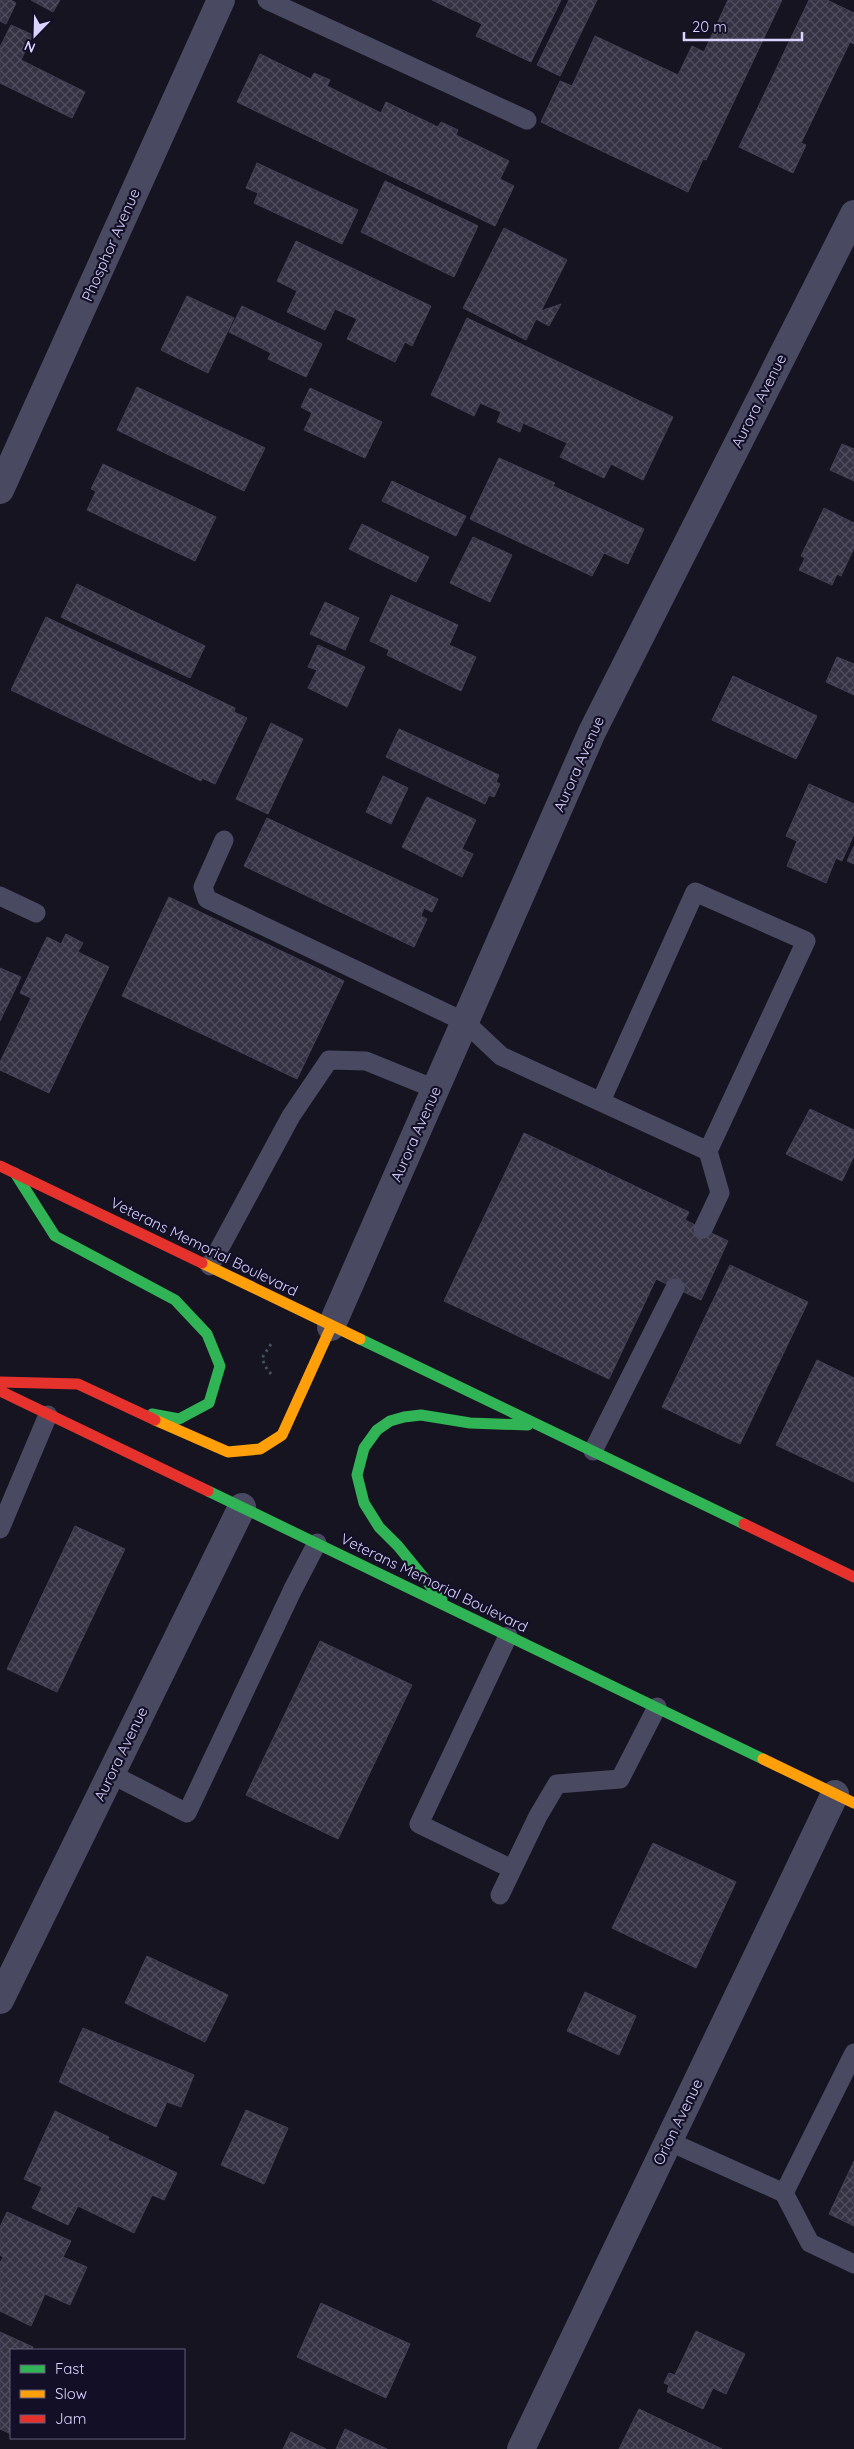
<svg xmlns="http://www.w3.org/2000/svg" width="854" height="2449" viewBox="0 0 854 2449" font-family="Quicksand,sans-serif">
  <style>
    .building { fill: url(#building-cross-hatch); stroke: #433f54 }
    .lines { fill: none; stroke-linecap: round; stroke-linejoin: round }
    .path { stroke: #44505f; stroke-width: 3; stroke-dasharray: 2.5 4; stroke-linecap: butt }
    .lane { stroke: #4a4962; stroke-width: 19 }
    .street { stroke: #4a4962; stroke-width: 28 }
    .fast { stroke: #30b455; stroke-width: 11 }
    .slow { stroke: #ff9f0a; stroke-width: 11 }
    .jam { stroke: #e5322d; stroke-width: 11 }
    .labels { text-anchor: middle; stroke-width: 4.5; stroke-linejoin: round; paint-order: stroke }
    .street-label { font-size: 15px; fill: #d9d4ff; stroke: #130f26 }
  </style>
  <defs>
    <pattern id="building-cross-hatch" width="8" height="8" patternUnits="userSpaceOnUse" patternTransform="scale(1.25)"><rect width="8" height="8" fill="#343243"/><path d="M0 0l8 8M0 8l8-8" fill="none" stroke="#514f5f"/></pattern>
  </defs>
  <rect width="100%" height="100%" fill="#161421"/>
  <path class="building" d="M0,0H11L16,3L6,24L0,21Z
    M31,0H60L53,12Z
    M432,0H561L531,62L476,36L482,24Z
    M569,0H597L560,76L537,65Z
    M728,0H782L706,160L703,159L688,192L541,122L560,81L572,86L595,36L678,75L692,46L704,52Z
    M809,0H827L854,13V44L850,42L801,143L806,145L793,173L739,147Z
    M11,25L33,35L21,60L85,92L72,118L0,83V47Z
    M260,54L311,79L314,73L330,80L327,86L381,113L386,102L438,127L441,122L458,130L456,135L509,161L500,179L514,186L495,226L237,102Z
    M257,163L358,210L342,244L254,203L258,193L246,188Z
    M385,181L478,226L454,277L361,232Z
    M504,228L567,260L541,311L561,304L549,326L536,319L526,340L463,308Z
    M296,241L431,306L412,346L405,342L395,362L347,339L357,319L335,309L325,330L287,312L297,291L277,281Z
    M187,296L234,318L208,373L161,350Z
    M242,306L322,344L306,377L268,359L271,353L229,332Z
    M467,318L673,417L643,480L611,464L604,478L560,457L567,443L523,423L520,432L497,422L501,412L480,403L474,416L431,395Z
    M137,387L265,448L244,491L117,430Z
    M310,388L382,422L365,458L304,430L312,413L301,407Z
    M842,444L854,449V481L830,470Z
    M499,458L555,483L553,486L644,529L628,564L604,553L592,576L470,519Z
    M103,464L216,517L195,561L87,510L96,491L91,489Z
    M392,481L466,516L456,536L382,501Z
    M824,508L854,523V548L841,576L837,574L832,585L799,570L805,558L801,556Z
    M362,524L429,557L416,582L349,549Z
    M473,537L512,555L490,602L450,583Z
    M77,584L205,646L190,678L61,617Z
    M391,595L458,625L449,645L476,657L461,691L387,655L389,650L370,641Z
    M325,602L359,618L345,650L310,634Z
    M46,617L235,708L234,712L247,718L215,784L202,778L201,781L11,690Z
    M318,645L365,667L347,707L308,688L317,670L308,667Z
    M837,657L854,664V695L826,682Z
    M733,676L817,716L796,759L712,720Z
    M271,723L303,739L268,814L236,799Z
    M399,729L499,775L496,782L500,784L494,797L489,795L485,804L386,757Z
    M383,776L408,788L391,824L366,812Z
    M809,784L854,804V834L842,861L836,858L826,883L787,866L797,841L786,836Z
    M427,797L476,820L462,849L473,854L462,877L402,847Z
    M267,818L438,899L432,912L424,908L421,916L427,919L414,947L244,866Z
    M854,846V864L847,861Z
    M169,897L344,981L297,1079L122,996Z
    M66,934L83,943L78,952L109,967L49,1093L0,1070V1062L31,998L20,993L47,937L61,944Z
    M0,968L21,977L0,1021Z
    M810,1109L854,1130V1156L842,1181L786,1154Z
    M524,1133L689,1212L685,1220L728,1241L701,1300L656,1279L609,1379L444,1301Z
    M730,1265L808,1302L740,1444L662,1407Z
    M817,1360L854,1378V1482L776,1445Z
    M75,1526L125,1549L57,1692L7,1669Z
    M320,1641L412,1685L338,1839L246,1795Z
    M653,1843L736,1882L696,1968L612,1928Z
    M147,1956L228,1995L205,2042L125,2003Z
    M585,1992L636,2016L619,2055L567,2031Z
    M83,2028L194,2075L181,2107L167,2102L156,2127L59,2082Z
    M246,2110L288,2128L264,2184L221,2165Z
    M55,2111L109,2137L108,2140L177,2173L164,2200L152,2195L134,2233L78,2206L68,2225L32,2208L42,2187L24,2179Z
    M854,2161V2226L829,2214Z
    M7,2212L71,2241L63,2257L87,2267L70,2305L45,2294L31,2326L0,2311V2263L3,2257L0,2255V2227Z
    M321,2303L410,2344L386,2398L297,2357Z
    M696,2331L745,2354L726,2394L713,2388L703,2409L667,2392L669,2385L664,2383L669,2373L675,2375Z
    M0,2332L33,2347L32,2350H11V2434L0,2429Z
    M639,2409L722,2449H619Z
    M345,2429L387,2449H336Z
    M291,2432L326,2449H283Z"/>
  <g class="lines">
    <path class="path" d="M271,1374L265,1366L262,1358L273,1341"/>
    <path class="lane" d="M267,0L527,120
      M224,840L203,887L207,899L465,1022L501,1056L708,1151L806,941L695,892L601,1101
      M0,896L36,913
      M703,1229L720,1193L708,1151
      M210,1266L291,1116L329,1060L366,1061L435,1089
      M593,1451L675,1288
      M0,1529L48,1415
      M508,1636L419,1824L512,1869
      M111,1774L187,1813L293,1589L317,1543
      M500,1895L538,1816L557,1784L620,1779L657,1707
      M668,2141L784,2193L854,2053
      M784,2193L810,2243L854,2264"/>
    <path class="street" d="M0,490L221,0
      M331,1327L592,732L854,214
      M0,2000L242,1507
      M521,2449L835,1794"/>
    <path class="fast" d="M15,1173L55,1236L175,1300L207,1334L220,1366L209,1403L179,1419L152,1414
      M360,1339L744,1524
      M208,1491L763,1759
      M442,1600L398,1546L379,1527L364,1503L357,1475L364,1448L377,1430L390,1421L404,1417L421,1415L470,1423L528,1425"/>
    <path class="slow" d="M202,1263L360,1339
      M155,1420L228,1452L260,1449L282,1435L331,1327
      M763,1759L854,1803"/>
    <path class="jam" d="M0,1166L202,1263
      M0,1382L78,1384L155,1420
      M0,1391L208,1491
      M744,1524L854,1577"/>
  </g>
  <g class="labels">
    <g class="street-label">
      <text transform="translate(111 245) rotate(-66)" y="5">Phosphor Avenue</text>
      <text transform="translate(759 401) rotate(-63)" y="5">Aurora Avenue</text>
      <text transform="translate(579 764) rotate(-66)" y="5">Aurora Avenue</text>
      <text transform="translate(416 1134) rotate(-66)" y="5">Aurora Avenue</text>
      <text transform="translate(204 1247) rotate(26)" y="5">Veterans Memorial Boulevard</text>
      <text transform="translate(434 1583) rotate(26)" y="5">Veterans Memorial Boulevard</text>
      <text transform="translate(121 1754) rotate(-64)" y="5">Aurora Avenue</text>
      <text transform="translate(678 2122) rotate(-64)" y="5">Orion Avenue</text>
    </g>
  </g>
  <rect x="10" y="2349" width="175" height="90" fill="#130f26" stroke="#625e7d"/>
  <rect x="20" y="2365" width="25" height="8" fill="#30b455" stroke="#625e7d"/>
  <text x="55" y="2374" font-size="15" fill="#d9d4ff">Fast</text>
  <rect x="20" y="2390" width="25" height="8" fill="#ff9f0a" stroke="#625e7d"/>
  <text x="55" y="2399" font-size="15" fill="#d9d4ff">Slow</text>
  <rect x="20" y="2415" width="25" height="8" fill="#e5322d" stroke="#625e7d"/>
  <text x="55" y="2424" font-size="15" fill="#d9d4ff">Jam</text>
  <g transform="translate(35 35) rotate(203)" stroke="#130f26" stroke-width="4" paint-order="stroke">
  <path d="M0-4L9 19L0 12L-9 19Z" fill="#d9d4ff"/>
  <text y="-8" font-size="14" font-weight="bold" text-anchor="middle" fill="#d9d4ff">N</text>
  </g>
  <path d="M684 32v8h118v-8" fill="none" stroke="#d9d4ff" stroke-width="2.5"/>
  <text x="692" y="32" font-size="15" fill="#d9d4ff" stroke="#130f26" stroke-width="4" paint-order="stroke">20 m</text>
</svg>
